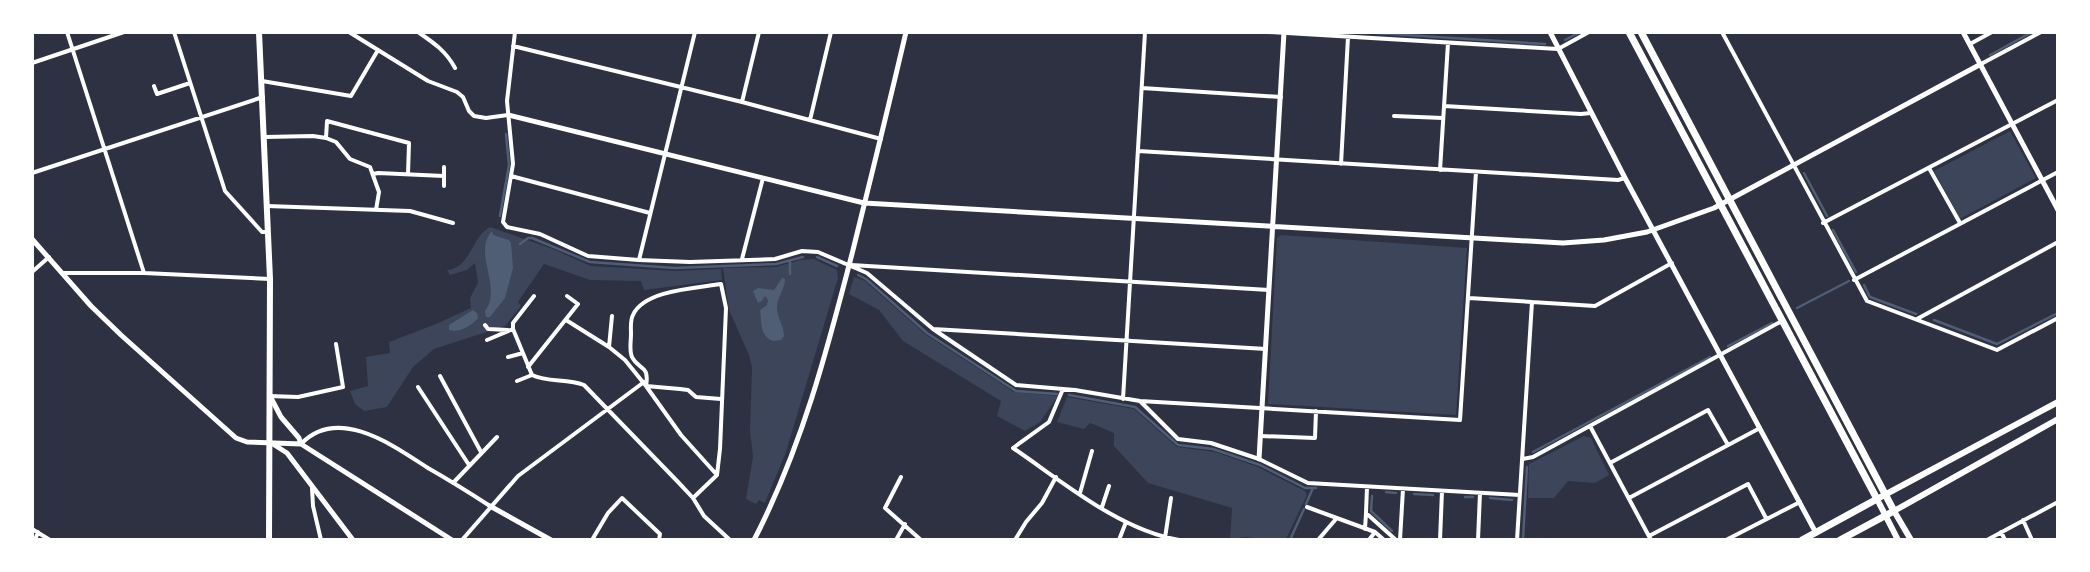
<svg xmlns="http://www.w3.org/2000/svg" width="2090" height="572" viewBox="0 0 2090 572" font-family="Arial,sans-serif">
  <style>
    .green { fill: #3c4559 }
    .water { fill: #4f5d75 }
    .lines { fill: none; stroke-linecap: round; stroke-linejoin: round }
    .stream { stroke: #4f5d75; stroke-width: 2.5 }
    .minor { stroke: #fff; stroke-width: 4 }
    .tertiary { stroke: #fff; stroke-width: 5 }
    .primary { stroke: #fff; stroke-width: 6 }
    .trunk { stroke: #fff; stroke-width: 7 }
  </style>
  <rect width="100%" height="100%" fill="#2d3142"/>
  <path class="green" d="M2010,131L2036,178L1960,219L1934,171Z
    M490,227L553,249L591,266L676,271L721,269L722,280L644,290L641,281L590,280L544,264L518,302L521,306L505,326L434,349L413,367L387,407L364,411L355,404L350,391L368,386L366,357L390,353L389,342L436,324L471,308L470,298L478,283L475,263L467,270L450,275L447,270C471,268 471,237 490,227Z
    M1281,235L1467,248L1456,415L1268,404L1277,238Z
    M814,259L837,270L838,278L786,452L765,503L759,500L756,504L746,499L753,457L750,431L752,368L749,355L729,310L723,268L776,267L800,260Z
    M854,277L865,281L925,334L1014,392L1058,396L1040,422L1025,431L997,416L1001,401L903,341L879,310L849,294Z
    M1067,397L1134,409L1177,447L1215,452L1258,467L1305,491L1307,495L1286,539H1262L1246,537L1230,539L1232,508L1148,483L1114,446V433L1090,423L1084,429L1057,422Z
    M1584,436L1591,438L1609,475L1595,483L1568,481L1554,498H1528L1529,464Z"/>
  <path class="water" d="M492,231L493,235L509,240L511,243L513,268L505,298L490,317H486L485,311C503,287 472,253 492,231Z
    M782,278L785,279C785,289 777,297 777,307C777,318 784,326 784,336L781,340L773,341C759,335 762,323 760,310L767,305L768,300L765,296L762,301L758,303L753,291L758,288L774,290Z
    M473,310L477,313L478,318C471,326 460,333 449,330V325Z"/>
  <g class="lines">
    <path class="stream" d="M1360,32L1545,44
      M1565,40L1580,32
      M1990,55L2032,32
      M1804,173L1827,216
      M500,216L509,165L506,134
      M1833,230L1856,272
      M520,244L528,238H532L590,262L675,268L776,264L803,257
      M817,257L837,266
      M790,274V261
      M858,275L866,279L927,333L1016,391L1057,394
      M1864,285L1870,297L1916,314
      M1797,308L1849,281
      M1934,320L1997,344L2058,313
      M1728,346L1772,323
      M1069,395L1135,407L1178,445L1213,449L1260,465L1305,488H1316
      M1533,452L1710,357
      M1386,492L1396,493
      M1414,494L1433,495
      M1372,496L1371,511L1392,531
      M1465,497H1473
      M1490,498L1512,500
      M1306,504L1313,488
      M1290,540L1304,509
      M1523,540L1527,467"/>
    <path class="minor" d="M67,32L144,273
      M174,32L225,191L262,232H268
      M349,32L428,81L457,92L463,97L469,111L474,116L486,118L508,115
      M418,32C434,43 446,51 455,68
      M515,32L507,101L513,164L503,222L507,227L540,234L588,256L639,260L690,262L775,259L802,251L818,252L867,273L933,329L1016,385L1075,390L1140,401L1460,420L1476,172
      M1268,32L1558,49L1589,32
      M1722,32L1867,301L1997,350L2058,318
      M1970,44L1992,32
      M513,46L742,102L881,139
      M32,63L124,32
      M1981,64L2041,32
      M262,81L351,96L378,50
      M154,86L157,94L190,83
      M1142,88L1281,97
      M742,102L759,32
      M1444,106L1581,114L1591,113
      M1394,116L1443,118
      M810,120L831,32
      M265,137L313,136L326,138L336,142L350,159L370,167L379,192L376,210
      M326,138L327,121L409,143L408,174
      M1138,151L1618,180L1625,178
      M1341,164L1348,37
      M444,167V186
      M1929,168L1960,223
      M1440,170L1448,43
      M32,173L263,97
      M373,174L378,173L444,176
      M511,176L650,213
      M267,206L410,211L453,223
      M1823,223L2058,100
      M742,259L763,178
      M639,260L695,32
      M851,265L1269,290
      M32,272L49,257
      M63,273H144L270,279
      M1854,280L2058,172
      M534,296L513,323V329L532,375C548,383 567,378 584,385L679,483L693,498L704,516L730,540
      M1469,298L1595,306L1672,263
      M1917,319L2058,242
      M566,320L609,347L625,360L646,386L681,435L717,475
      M485,325L488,329L508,330
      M933,329L1266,349
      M487,340L513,329
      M609,347L612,316
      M508,357L523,353
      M528,367L578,304L567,296
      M440,376L481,452
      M517,381L532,375
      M418,387L469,465
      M1063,389L1049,422L1013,448C1062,481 1119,530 1179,540
      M269,396L298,397L343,387L336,344
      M1123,399L1145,32
      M1140,401L1178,439L1211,443L1259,459L1308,483L1520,495
      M1590,426L1651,540
      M1261,436L1315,438L1316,411
      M301,444C338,405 394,446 428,468C449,480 470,493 490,506
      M1523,459L1533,457L1782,321
      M1610,463L1708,410L1728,445
      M901,477L885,508L921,540
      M453,483L497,437
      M1367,487L1366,513L1396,540
      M312,488L313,506L321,540
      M1080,493L1092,451
      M693,498L717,475L720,449L726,308L721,284C697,288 644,290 633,315C630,320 631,328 631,334C631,341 629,351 632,357C638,370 650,364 646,386L680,389L688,390L696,397L721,399
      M1629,498L1760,428
      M1102,507L1109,486
      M1307,507L1375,532L1384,540
      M2023,520L2032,540
      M32,529L50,540
      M1365,529L1366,513
      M2001,532L2005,540
      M1649,536L1748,484L1766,518
      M1165,538L1171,498
      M35,540L38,532
      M462,540L518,476L644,382
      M592,540L608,513L622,498L660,534L659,540
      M896,540L905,524
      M1015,540L1026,522L1042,503L1056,477
      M1119,540L1126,522
      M1318,540L1336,519
      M1369,540L1375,532
      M1400,540L1403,489
      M1440,540L1442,491
      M1478,540L1480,493
      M1517,540L1532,302
      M1726,540L1800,502
      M1987,540L2058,502"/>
    <path class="tertiary" d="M1550,32L1625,178L1816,533
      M1963,32L2058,210
      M508,115L864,203L1563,243L1604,240L1647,232L1714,208L1981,64
      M32,239L91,306L121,335L236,438L247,442L301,444L452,540
      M270,396L281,417L299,438L301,444
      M273,444L287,453L353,540
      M1259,459L1284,32
      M490,506L551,540
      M754,540C802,447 827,351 853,250C871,177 889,105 906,32"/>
    <path class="primary" d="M259,32L270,279L269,540
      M1898,540L1877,499L2058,402
      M1911,540L1894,511L2058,419"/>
    <path class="trunk" d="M1629,32L1877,499L1802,540
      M1641,32L1894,511L1840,540"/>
  </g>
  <rect width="2090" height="572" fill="none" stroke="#ffffff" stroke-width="68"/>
</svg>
